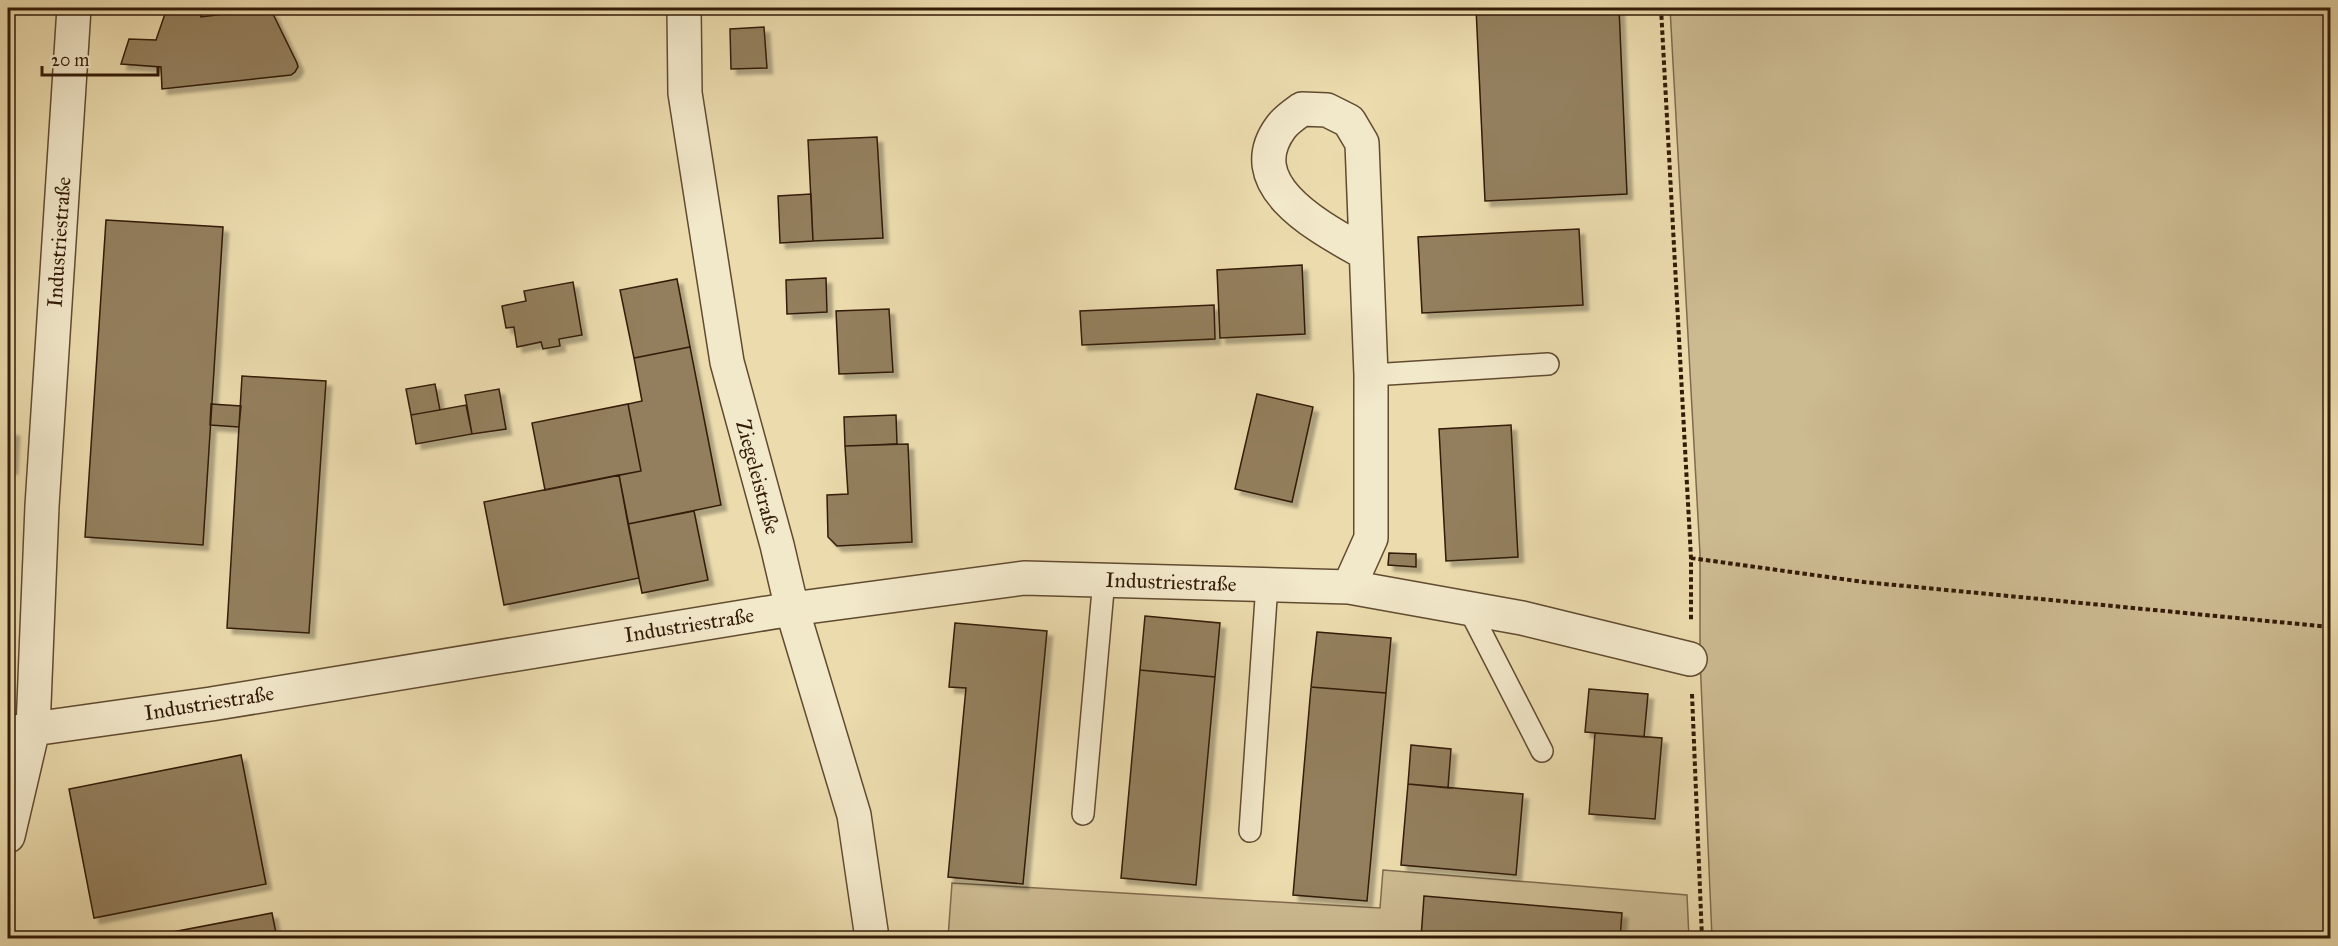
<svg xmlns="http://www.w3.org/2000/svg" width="2338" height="946" viewBox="0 0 2338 946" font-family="'IM FELL Great Primer',serif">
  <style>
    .green { fill: #ccba91; stroke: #806a4c; stroke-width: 1.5 }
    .building { fill: #937f5d; stroke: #331b07; stroke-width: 1.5; filter: url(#shadow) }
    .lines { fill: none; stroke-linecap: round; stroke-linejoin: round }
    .service-casing { stroke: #614b30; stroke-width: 24 }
    .minor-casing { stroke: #614b30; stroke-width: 36 }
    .path { stroke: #331b07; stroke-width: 4; stroke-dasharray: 4.5 3; stroke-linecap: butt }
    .service { stroke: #f2e8ca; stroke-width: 21 }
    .minor { stroke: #f2e8ca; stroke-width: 33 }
    .labels { text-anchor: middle; stroke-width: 5; stroke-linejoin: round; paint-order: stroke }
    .street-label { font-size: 21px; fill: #331b07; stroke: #f2e8ca }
  </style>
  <defs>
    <filter id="shadow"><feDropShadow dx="5.5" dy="5.5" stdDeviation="1.5" flood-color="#0004"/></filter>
  </defs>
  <rect width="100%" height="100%" fill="#ebdbad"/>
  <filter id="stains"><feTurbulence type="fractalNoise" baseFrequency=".00333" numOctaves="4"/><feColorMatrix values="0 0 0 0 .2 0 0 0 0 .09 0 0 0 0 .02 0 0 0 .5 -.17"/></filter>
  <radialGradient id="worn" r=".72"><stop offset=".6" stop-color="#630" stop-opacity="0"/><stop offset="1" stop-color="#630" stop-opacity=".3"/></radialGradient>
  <path class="green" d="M1670,8H2330V938H1712L1700,658V554Z
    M1383,870L1687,895L1689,938H948L952,883L1380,908Z"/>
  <path class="building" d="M167,8H199L201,17L266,9L272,12L297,63L298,67L295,72L291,75L162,89L161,67L121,64L129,39L156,40Z
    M1476,8H1619L1627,194L1485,201Z
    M764,27L767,68L731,69L730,29Z
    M877,137L883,238L813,241L808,140Z
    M811,194L813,241L780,243L778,196Z
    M106,220L223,227L203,545L85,537Z
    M1579,229L1583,305L1422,313L1418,237Z
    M1302,265L1305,334L1220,338L1217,270Z
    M826,278L827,312L787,314L786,280Z
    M677,279L690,347L634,358L620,290Z
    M573,282L582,335L559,339L560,346L543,349L541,342L517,347L514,327L506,328L502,306L526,301L524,291Z
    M1214,305L1215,339L1082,345L1080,311Z
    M889,309L893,372L839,374L836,311Z
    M690,347L721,505L628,524L619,475L641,471L628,404L642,401L634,358Z
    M242,376L326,381L309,633L227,628Z
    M435,384L440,410L411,415L406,389Z
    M499,389L506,429L472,434L465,395Z
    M1257,394L1313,407L1292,502L1235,489Z
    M211,404L241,406L239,427L210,425Z
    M628,404L641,471L545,490L532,423Z
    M466,405L472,434L416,444L411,415Z
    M896,415L897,444L845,446L844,417Z
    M1511,425L1518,557L1446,561L1439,429Z
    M8,430L14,431L12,469L8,468Z
    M908,444L912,542L837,546L828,537L827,495L848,494L845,446Z
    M619,475L639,578L504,605L484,502Z
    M694,511L708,580L642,593L628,524Z
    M1389,553L1416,554V567L1388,565Z
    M1145,616L1220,623L1215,677L1140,670Z
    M955,623L1047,631L1023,884L948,877L966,688L949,687Z
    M1317,632L1391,638L1386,693L1311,687Z
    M1140,670L1215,677L1196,885L1121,878Z
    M1311,687L1386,693L1367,901L1293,895Z
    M1589,689L1648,694L1644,737L1585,732Z
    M1595,733L1662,738L1655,819L1589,814Z
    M1411,745L1451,749L1448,788L1408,784Z
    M241,755L266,884L94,918L69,789Z
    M1408,784L1523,794L1516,875L1401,865Z
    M1424,896L1622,913L1620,938H1421Z
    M272,913L277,938H141Z"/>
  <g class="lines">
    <g class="service-casing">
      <path id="service" d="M1371,375L1548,364
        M1469,609L1542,751
        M1083,814L1104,579
        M1250,831L1267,584"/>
    </g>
    <g class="minor-casing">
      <path id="minor" d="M684,8L685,93L727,362L777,545L792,609L854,815L872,938
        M1349,587L1371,538V375L1362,143L1349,121L1327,110L1302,109C1295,114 1286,120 1281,127C1237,186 1323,229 1365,253
        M8,733L33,729L42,506L74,8
        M8,836L33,729L211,704L792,609L1024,578L1349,587L1522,618L1690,659"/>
    </g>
    <path class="path" d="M1661,8L1691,558V621
      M1691,558L1864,582L2330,627
      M1692,694L1702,938"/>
    <use href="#service" class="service"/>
    <use href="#minor" class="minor"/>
  </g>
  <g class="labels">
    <g class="street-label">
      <text transform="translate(59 242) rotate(-86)" y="7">Industriestraße</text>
      <text transform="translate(758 477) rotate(75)" y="7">Ziegeleistraße</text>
      <text transform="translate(1171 582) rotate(2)" y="7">Industriestraße</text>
      <text transform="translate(689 625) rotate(-9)" y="7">Industriestraße</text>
      <text transform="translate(209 703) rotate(-9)" y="7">Industriestraße</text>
    </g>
  </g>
  <rect width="2338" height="946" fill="none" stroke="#ebdbad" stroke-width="30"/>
  <rect x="9" y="9" width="2320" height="928" fill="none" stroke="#331b07" stroke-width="3"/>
  <rect x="15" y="15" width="2308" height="916" fill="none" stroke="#331b07" stroke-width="1.5"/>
  <path d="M42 66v9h116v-9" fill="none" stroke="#331b07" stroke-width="3"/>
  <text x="51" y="66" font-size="18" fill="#331b07" stroke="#f2e8ca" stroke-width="4.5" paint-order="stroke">20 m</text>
  <rect width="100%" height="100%" filter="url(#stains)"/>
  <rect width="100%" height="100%" fill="url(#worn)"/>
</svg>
